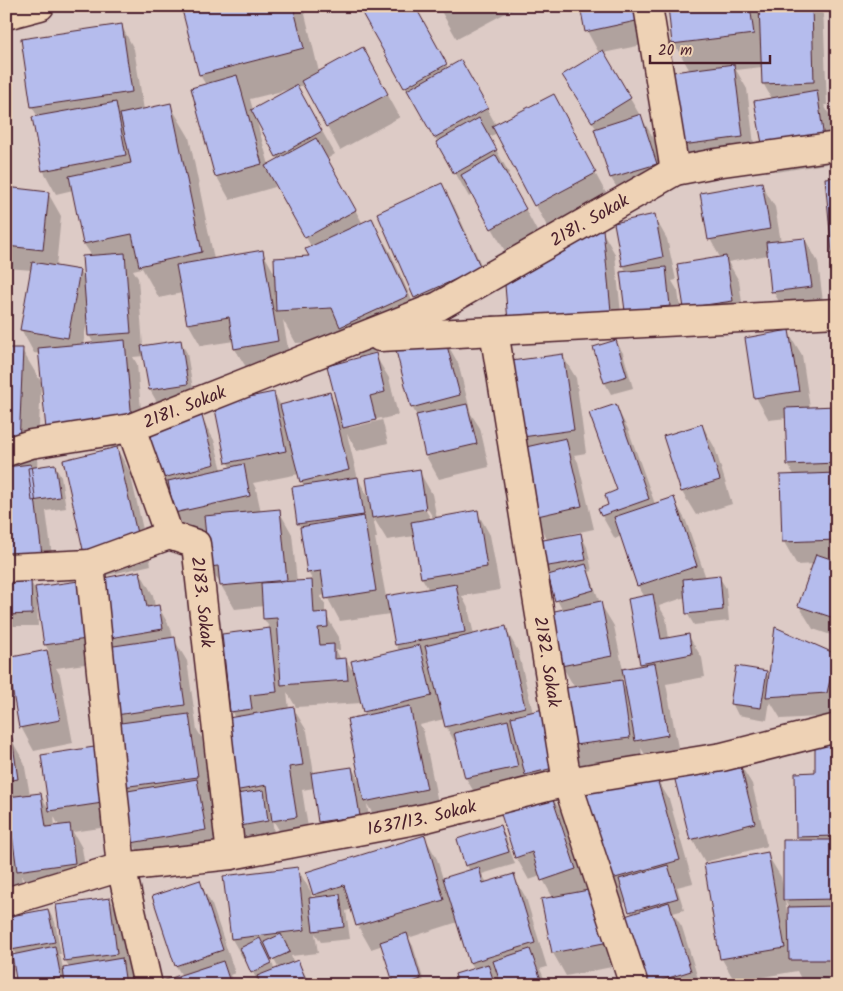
<svg xmlns="http://www.w3.org/2000/svg" width="843" height="991" viewBox="0 0 843 991" font-family="Kalam,sans-serif">
  <style>
    .shadow { fill: #0003; fill-rule: evenodd }
    .building { fill: #b5bced; stroke: #4a1f2b }
    .lines { fill: none; stroke-linecap: round; stroke-linejoin: round }
    .street-casing { stroke: #4a1f2b; stroke-width: 31 }
    .secondary-casing { stroke: #4a1f2b; stroke-width: 31 }
    .street { stroke: #eed2b5; stroke-width: 28 }
    .secondary { stroke: #eed2b5; stroke-width: 28 }
    .labels { text-anchor: middle; stroke-width: 4; stroke-linejoin: round; paint-order: stroke }
    .street-label { font-size: 18px; fill: #4a1f2b; stroke: #eed2b5 }
  </style>
  <rect width="100%" height="100%" fill="#ddcbc6"/>
  <filter id="ink" filterUnits="userSpaceOnUse"><feTurbulence type="fractalNoise" baseFrequency=".02" numOctaves="2"/><feDisplacementMap in="SourceGraphic" scale="10" xChannelSelector="R" yChannelSelector="G"/><feConvolveMatrix kernelMatrix="1 2 1 2 8 2 1 2 1" color-interpolation-filters="sRGB"/></filter>
  <g filter="url(#ink)">
    <path class="shadow" d="M183,6H303L319,72H375L400,117L340,150L305,85L297,87L335,154L327,159L363,224L371,220L390,252L425,329L366,356L375,355L389,378L398,415L382,419L388,443L357,451L347,434L358,479L371,502L419,471L432,494L437,519L477,512L490,535L500,590L462,596L468,608L474,635L505,628L518,651L533,713L559,733L551,795L563,815L588,892L622,965L566,976L553,953V898L541,876L529,880L516,857L500,809L479,801L466,778L459,750L446,726L444,719L420,725L423,730L440,812L379,824L367,804L372,839L333,844L319,821L314,788L302,790L310,840L287,844L272,818L274,833L243,838L235,790V718L231,711L223,635L271,630L264,619V606L235,609L210,567L207,531L189,535L176,512L173,502L170,503L144,444L60,452L40,354L34,353L21,329L32,270L6,268V188L48,193L61,216L56,267L79,271L86,282L92,256L84,244L73,190L56,194L43,170L38,117L32,107L22,40L121,25L134,49L144,110L170,105L189,137L214,259L262,251L276,276L311,257L312,248L273,178L275,187L230,200L217,177L192,89L206,85L200,75ZM290,89V90L253,110L250,99ZM256,119L279,160L269,165ZM142,268L159,298L182,293L188,323L201,346L234,341L235,349L249,372L291,365L283,320L296,343L350,341L360,359L339,411L329,394L281,406L274,393L227,462L231,468L222,470L214,440L201,417L143,433L137,364L133,357L144,356L150,390L157,402L194,395L187,353L180,341L143,347L138,278L133,270ZM87,322L89,335L94,344L83,345ZM381,418L382,420L349,428V426ZM299,474L304,487L293,488L308,572L313,581L297,582L292,534L279,511L261,512L256,489L253,483ZM424,503L434,519H431L422,504ZM373,517L387,540L415,536L422,578L429,590L386,597L375,538H377ZM326,595L340,621L390,614L396,644L399,651L355,675L346,660H341L336,650H340L339,637L325,614V604L320,596ZM287,692L296,707L362,703L366,716L362,786L352,768L314,774L307,731L293,708L289,709Z
      M414,6L448,68L474,85L496,125L566,119L608,197L548,228L497,133L489,137L509,173L507,175L538,233L505,251L473,194L469,197L419,109L418,110L405,87Z
      M438,6H519L457,39Z
      M646,6L662,41L603,53L654,139L669,187L625,201L611,178L597,130L577,98L599,53L587,31Z
      M669,6H823L827,105H824L829,114L837,162L777,172L764,149L772,99L763,83L762,67L736,70L747,89L756,160L696,167L683,144L690,71L674,43Z
      M761,184L775,207L781,242L805,239L818,262L824,310L786,314L773,291L768,255L728,262L739,281L745,324L685,307L721,259L710,239Z
      M442,185L455,208L493,291L429,320L415,297Z
      M654,216L667,239L676,280L672,281L678,291L683,329L626,311L627,273L623,265Z
      M602,231L615,254L623,334L522,344L509,321Z
      M788,332L802,355L810,408L837,407V637L813,629L799,606L814,564L797,565L784,542L781,476H795L788,465L787,418L769,420L756,397Z
      M445,340L458,363L471,414L480,428L489,467L439,479L426,456L417,416L412,407Z
      M616,341L623,353L633,388L611,394L605,383Z
      M6,349L22,350L41,382L37,468L55,466L61,477L66,508L46,511L55,578L30,581L38,594L78,582L100,662L56,668L60,675L73,743L34,751L21,727L8,659L49,651L45,644L39,602H37L38,626H12L6,617Z
      M562,355L576,378L586,453L574,455L578,462L594,529L565,535V538L581,535L587,547L592,571L589,572L600,603L614,626L623,670L643,666L641,663L645,597L638,586L621,536L615,539L602,516L618,491L615,405L628,429L655,504L673,498L686,521L706,578L719,577L726,588L729,621L694,625L687,613L686,597L659,606L666,618L669,639L688,635L702,658L705,677L666,684L680,758L650,763L641,748L643,761L581,769L567,746L575,688L562,666L563,611L557,600L550,578L543,567L548,541L534,516L516,438ZM625,678L627,691L620,679Z
      M702,425L715,448L732,504L696,515L682,492L665,437Z
      M117,449L130,472L151,565L99,577Z
      M140,572L153,595L155,607L158,606L171,629L173,638L187,661L197,730L202,738L210,799L208,800L210,803L218,853L146,866L133,843L123,793V724L117,714L105,639Z
      M835,655L837,659V716L781,719L770,701L767,720L738,715L732,703L766,673L770,679Z
      M11,739L24,762L30,795L40,794L50,811L100,748L121,825L73,832L82,848L88,886L32,894L21,875L24,895L17,896L20,915L48,910L55,922L61,954H58L61,959L63,969L70,968L65,960L110,899L123,922L130,973L135,985H19L13,956L16,955L13,950L6,921V823L13,835L9,805L6,806V740ZM54,816L59,826L55,827Z
      M837,742V983H803L797,971L735,982L722,959L767,854L781,877L783,889H784L800,841L797,837L817,773ZM785,901L789,908V917H788Z
      M738,761L752,784L767,846L705,862L692,839Z
      M655,776L669,799L693,883L677,887L684,910L673,913L682,927L700,985H644L632,915L627,902L623,903L609,880Z
      M499,827L506,838L515,864L482,874L487,883L513,875L526,898L547,967L540,969L547,985H502L501,981L496,982V985H459L474,969L470,963L458,922L408,938L413,946L425,985H395L383,945L371,949L358,926L353,909L346,911L350,939L321,942L315,933L318,953L291,956L294,963L297,961L311,985L259,984L247,961L245,962L232,939L297,868L311,892L312,899L317,898L314,894L424,836L437,859L443,879L470,871L467,865ZM273,958L279,969L275,970L270,959Z
      M199,882L212,905L235,973L230,975L235,985H162L182,976L176,966L153,897Z"/>
    <path class="building" d="M181,6H293L304,48L199,75Z
      M358,6H415L447,64L404,88Z
      M580,6H647L650,18L585,32Z
      M668,6H750L754,34L672,44Z
      M759,6H812L814,82L762,84Z
      M122,24L132,92L31,107L21,39Z
      M363,47L388,94L326,127L301,81Z
      M603,50L631,98L592,122L562,75Z
      M461,60L488,108L434,138L407,90Z
      M734,64L743,137L682,145L673,72Z
      M237,75L262,164L215,177L191,88Z
      M297,85L322,131L276,157L251,110Z
      M817,90L824,139L763,149L754,101Z
      M554,94L596,173L534,206L492,126Z
      M116,102L126,155L42,171L32,117Z
      M171,103L202,252L139,266L132,234L83,244L69,176L131,163L120,114Z
      M641,114L657,164L610,178L594,129Z
      M479,118L497,150L454,174L436,142Z
      M316,138L356,210L305,238L265,166Z
      M496,155L526,209L491,229L461,175Z
      M837,177V274H834L825,178Z
      M762,182L770,229L708,240L700,193Z
      M442,183L481,268L414,298L377,213Z
      M6,187L49,192L43,250L6,246Z
      M655,214L663,257L622,266L614,223Z
      M372,218L408,296L340,327L332,308L276,311L274,258L309,256L305,249Z
      M603,229L611,311L508,322L505,285Z
      M805,238L812,287L771,292L766,242Z
      M263,250L278,341L234,349L229,317L187,324L176,265Z
      M125,253L131,333L88,336L82,256Z
      M726,256L733,301L684,308L677,264Z
      M32,262L80,270L68,338L20,330Z
      M666,267L670,306L625,311L620,272Z
      M789,330L799,391L754,398L745,338Z
      M445,338L460,395L411,408L396,351Z
      M125,340L132,421L46,429L38,348Z
      M181,340L188,384L149,390L141,346Z
      M616,340L627,376L604,383L593,347Z
      M6,348H23L19,446H6Z
      M376,353L385,392L370,396L376,420L343,428L327,366Z
      M563,354L574,430L515,438L504,362Z
      M274,392L286,451L226,463L214,404Z
      M330,392L349,470L300,482L280,405Z
      M467,404L477,444L425,456L416,415Z
      M616,404L649,499L601,516L598,509L608,505L605,495L617,490L589,413Z
      M837,406V463L787,465L785,408Z
      M202,416L215,464L156,480L142,432Z
      M702,424L720,480L681,492L663,436Z
      M566,438L582,506L533,517L517,449Z
      M117,447L139,542L84,554L63,460Z
      M31,464L42,555L6,559V467Z
      M55,464L60,497L32,501L28,468Z
      M244,464L250,496L174,513L168,481Z
      M420,469L426,509L372,518L366,478Z
      M837,473V540L782,542L780,475Z
      M358,477L364,515L297,524L292,487Z
      M674,497L697,566L637,586L614,517Z
      M280,509L287,580L220,586L218,566L209,567L204,516Z
      M478,510L487,567L421,578L411,522Z
      M364,516L376,591L325,599L321,571L307,573L300,527Z
      M581,533L586,560L542,567L538,541Z
      M816,554L837,561V619L798,606Z
      M586,564L594,590L555,601L548,575Z
      M140,571L147,607L159,605L163,629L104,639L93,580Z
      M720,575L723,610L686,614L683,579Z
      M6,579H31L32,614L6,615Z
      M312,580L314,613L327,612L328,627L318,628L320,645L334,644V659L346,658L348,680L281,685L277,618L263,619L261,583Z
      M79,581L87,639L44,645L35,587Z
      M456,584L465,632L395,645L386,596Z
      M653,594L661,639L689,634L692,654L640,664L628,599Z
      M601,601L612,656L561,666L550,612Z
      M506,626L525,707L445,727L425,646Z
      M775,627L836,654L827,693L766,697Z
      M270,628L277,692L250,695L252,709L230,712L222,634Z
      M175,637L185,705L116,715L107,647Z
      M420,645L432,696L363,712L351,661Z
      M47,650L60,720L19,728L7,658Z
      M655,663L668,735L635,741L622,669Z
      M736,666L767,671L761,708L730,704Z
      M622,680L630,738L566,746L558,689Z
      M410,706L427,789L364,802L347,719Z
      M294,707L303,765L289,767L297,817L272,821L267,785L234,791L222,719Z
      M547,708L561,766L525,775L511,717Z
      M189,714L198,777L122,787L113,724Z
      M508,720L518,767L465,778L454,733Z
      M6,738H12L18,779L6,781Z
      M815,741H837V836L796,837L795,773L815,772Z
      M101,746L109,802L49,811L41,755Z
      M739,759L755,823L690,840L674,776Z
      M352,767L360,816L318,822L311,773Z
      M656,775L680,860L608,880L584,795Z
      M197,779L206,830L131,843L122,792Z
      M264,790L268,821L235,827L229,795Z
      M550,791L576,869L541,881L532,852L515,858L499,808Z
      M41,793L46,827L70,824L75,863L17,871L7,797Z
      M500,825L509,852L465,866L457,839Z
      M425,835L444,900L356,926L344,885L313,895L306,872Z
      M6,837L11,872L6,873Z
      M783,840H837V899L783,900Z
      M768,852L785,948L720,959L704,864Z
      M668,865L678,898L629,912L619,879Z
      M298,867L305,930L231,939L223,876Z
      M479,867L483,883L514,874L535,943L469,963L443,878Z
      M200,880L223,950L175,966L152,896Z
      M599,888L609,942L552,953L541,899Z
      M340,894L344,927L313,931L309,898Z
      M110,898L117,954L64,961L56,905Z
      M669,902L691,971L646,985L622,917Z
      M837,906V960H789L788,907Z
      M48,909L55,942L11,950L6,917Z
      M407,933L421,979L404,985H394L380,942Z
      M281,934L290,952L272,960L264,942Z
      M260,938L272,963L251,973L240,948Z
      M55,946L61,978L17,985L12,955Z
      M530,949L543,985H501L493,961Z
      M122,958L126,985H65L63,968Z
      M298,960L308,985H261L257,976Z
      M223,961L231,985H160L159,982Z
      M488,964L495,985H458L455,974Z
      M448,979L450,985H428Z"/>
    <g class="lines">
      <g class="street-casing">
        <g id="street">
          <path d="M648,6L675,171"/>
          <path id="s1" d="M494,331L567,782L634,985"/>
          <path d="M380,337L837,313"/>
          <path d="M131,428L169,535"/>
          <path id="s2" d="M6,452L31,444L131,428L439,306L675,171L716,163L837,146"/>
          <path d="M90,564L121,867L148,985"/>
          <path id="s3" d="M6,568L90,564L169,535L196,544L231,855"/>
          <path id="s4" d="M6,902L121,867L231,855L426,818L567,782L722,757L837,728"/>
        </g>
      </g>
      <g class="secondary-casing">
        <path id="secondary" d="M6,15L40,6"/>
      </g>
      <use href="#street" class="street"/>
      <use href="#secondary" class="secondary"/>
    </g>
  </g>
  <g class="labels">
    <g class="street-label">
      <text dy="6" stroke="none"><textPath href="#s2" startOffset="632">2181. Sokak</textPath></text>
      <text dy="6" stroke="none"><textPath href="#s2" startOffset="185">2181. Sokak</textPath></text>
      <text dy="6" stroke="none"><textPath href="#s3" startOffset="255">2183. Sokak</textPath></text>
      <text dy="6" stroke="none"><textPath href="#s1" startOffset="335">2182. Sokak</textPath></text>
      <text dy="6" stroke="none"><textPath href="#s4" startOffset="425">1637/13. Sokak</textPath></text>
    </g>
  </g>
  <rect width="843" height="991" fill="none" stroke="#eed2b5" stroke-width="25"/>
  <rect x="12" y="12" width="818" height="966" fill="none" stroke="#4a1f2b" stroke-width="2" filter="url(#ink)"/>
  <path d="M650 55v8h120v-8" fill="none" stroke="#4a1f2b" stroke-width="2.5"/>
  <text x="658" y="55" font-size="15" fill="#4a1f2b" stroke="#eed2b5" stroke-width="4" paint-order="stroke">20 m</text>
</svg>
